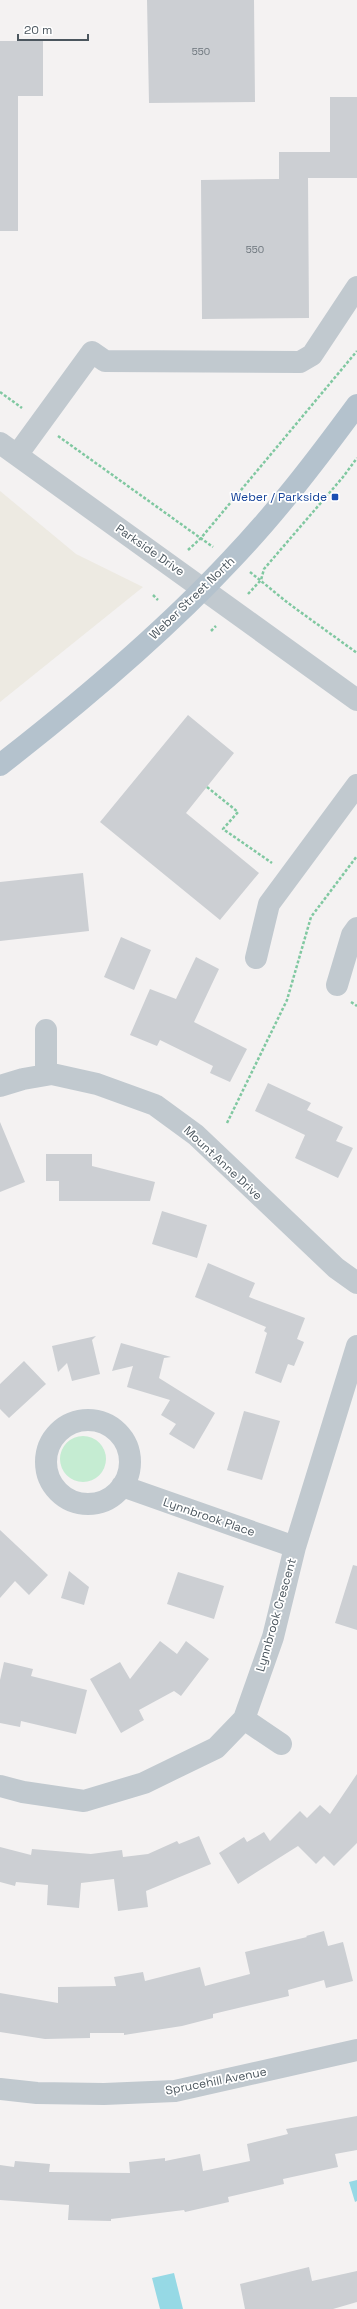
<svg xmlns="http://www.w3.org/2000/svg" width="357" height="2309" viewBox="0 0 357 2309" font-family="'Space Grotesk',sans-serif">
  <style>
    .commercial { fill: #edeae2 }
    .green { fill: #c5ecd2 }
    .water { fill: #96d9e5 }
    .building { fill: #cccfd3 }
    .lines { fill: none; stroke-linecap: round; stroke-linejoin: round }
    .path { stroke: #80c8a1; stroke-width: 2.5; stroke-dasharray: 3 2; stroke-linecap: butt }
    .minor { stroke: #c1c9cf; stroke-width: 22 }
    .major { stroke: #b4c2cd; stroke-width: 22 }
    .transit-dot { fill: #1a4fb4; stroke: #fff; stroke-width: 1.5 }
    .labels { text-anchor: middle; stroke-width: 3.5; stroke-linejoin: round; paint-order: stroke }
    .number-label { font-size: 10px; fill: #6b747b }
    .transit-label { font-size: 12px; fill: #164399; stroke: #fff; text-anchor: end }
    .street-label { font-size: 12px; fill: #4b565e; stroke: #fff }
  </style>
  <rect width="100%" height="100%" fill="#f4f2f2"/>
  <path class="commercial" d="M0,491L76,554L143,587L0,702Z"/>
  <path class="green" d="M60 1459a23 23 0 1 1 46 0a23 23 0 1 1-46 0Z"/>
  <path class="water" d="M357,2180V2201L355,2202L349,2182Z
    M174,2273L183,2309H160L152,2278Z"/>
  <path class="building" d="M147,0H254L255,102L149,103Z
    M0,41H43V96H18V231H0Z
    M330,97H357V178H308L309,318L202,319L201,180L279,179V152H330Z
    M188,715L234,753L186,813L259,873L220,920L100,822Z
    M83,873L89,931L0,941V882Z
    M121,937L151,950L134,990L104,977Z
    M196,957L219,969L194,1022L247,1049L230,1082L210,1073L213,1066L160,1040L157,1046L130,1035L150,989L176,999Z
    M268,1083L311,1103L307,1110L343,1127L336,1141L353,1148L338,1178L295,1158L305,1135L255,1111Z
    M0,1122L25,1182L0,1192Z
    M46,1154H92V1166L155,1182L150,1201H59V1181H46Z
    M162,1211L207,1225L197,1258L152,1244Z
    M208,1263L255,1283L249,1297L305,1318L297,1339L304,1342L294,1366L288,1364L281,1383L255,1373L267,1333L264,1331L266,1327L195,1297Z
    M96,1336L92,1340L100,1374L72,1381L67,1363L58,1372L52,1346Z
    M121,1343L171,1357L164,1358L159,1378L215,1413L194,1449L169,1434L176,1424L161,1415L170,1400L127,1387L133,1366L112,1371Z
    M24,1361L46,1384L9,1418L0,1409V1384Z
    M244,1411L280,1421L262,1480L227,1470Z
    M0,1530L48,1575L29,1595L15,1581L0,1598Z
    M353,1565L357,1566V1630L335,1623Z
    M69,1571L89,1587L84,1605L61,1598Z
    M178,1572L224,1586L214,1619L167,1604Z
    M160,1641L177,1654L186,1641L209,1659L181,1696L174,1691L139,1710L144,1720L121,1733L90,1679L120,1662L130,1679Z
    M4,1662L33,1669L31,1676L87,1690L76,1734L21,1721L20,1727L0,1723V1680Z
    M357,1774V1843L334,1866L324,1856L316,1864L298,1846L238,1884L219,1853L244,1837L247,1842L264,1832L270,1841L300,1811L307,1818L320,1805L330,1814Z
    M199,1836L211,1864L146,1891L148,1907L118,1911L114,1879L81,1883L79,1908L47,1905L48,1885L16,1882L15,1886L0,1882V1847L31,1855L32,1849L91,1854L122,1850L123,1857L148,1854L177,1841L179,1844Z
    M324,1931L328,1946L343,1942L353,1981L326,1988L324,1980L288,1990L289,1996L213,2014V2018L182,2026L124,2035V2033H90V2038L45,2039L0,2032V1993L58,2003V1987L116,1986L114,1977L143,1972L145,1981L200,1967L205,1986L250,1974L245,1952L307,1937L306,1936Z
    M357,2116V2150L335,2154L338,2167L283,2179L284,2184L228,2197L229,2202L185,2212L184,2210L111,2219V2221L68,2220L69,2205L0,2200V2165L14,2167L15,2161L50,2164L49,2172L130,2173L129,2162L165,2158V2161L200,2154L203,2171L250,2161L247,2144L288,2134L286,2129Z
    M309,2267L312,2281L357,2271V2302L333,2309H245L240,2284Z"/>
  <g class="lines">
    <path class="path" d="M0,392L22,408
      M58,436L213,547
      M188,550L201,538L357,351
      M250,572L288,603L357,653
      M248,594L261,580L264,569L343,477L357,458
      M153,595L158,600
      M211,631L216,626
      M207,787L238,812L223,829L272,863
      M351,1002L357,1006
      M227,1123L287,1000L311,917L357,856"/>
    <path class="minor" d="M0,443L357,700
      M17,455L92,352L105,361L300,362L312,355L357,287
      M256,958L269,904L357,785
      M337,985L352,935L357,928
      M46,1074V1030
      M0,1086L23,1079L52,1074L97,1084L155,1105L196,1135L336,1268L357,1283
      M46 1462a42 42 0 1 1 84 0a42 42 0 1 1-84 0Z
      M122,1486L295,1547
      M244,1719L281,1744
      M0,1786L23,1792L84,1801L144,1783L216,1748L244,1719L273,1637L295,1547L357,1346
      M0,2089L37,2093L104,2094L175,2091L357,2050"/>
    <path class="major" d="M0,765C81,702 161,635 231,560C277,512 318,458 357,405"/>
  </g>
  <rect class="transit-dot" x="331" y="493" width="8" height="8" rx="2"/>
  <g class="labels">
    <g class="number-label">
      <text x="201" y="55">550</text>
      <text x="255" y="253">550</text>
    </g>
    <g class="transit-label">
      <text x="327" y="501">Weber / Parkside</text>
    </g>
    <g class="street-label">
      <text transform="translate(150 550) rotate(35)" y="4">Parkside Drive</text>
      <text transform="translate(192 598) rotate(-44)" y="4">Weber Street North</text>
      <text transform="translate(223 1163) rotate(43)" y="4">Mount Anne Drive</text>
      <text transform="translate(209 1517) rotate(19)" y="4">Lynnbrook Place</text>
      <text transform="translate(276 1615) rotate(-74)" y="4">Lynnbrook Crescent</text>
      <text transform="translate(216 2081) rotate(-11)" y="4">Sprucehill Avenue</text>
    </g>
  </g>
  <path d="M18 34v6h70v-6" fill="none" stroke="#4b565e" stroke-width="2"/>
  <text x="24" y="34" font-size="12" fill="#4b565e" stroke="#ffffff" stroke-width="3" paint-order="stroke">20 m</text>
</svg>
